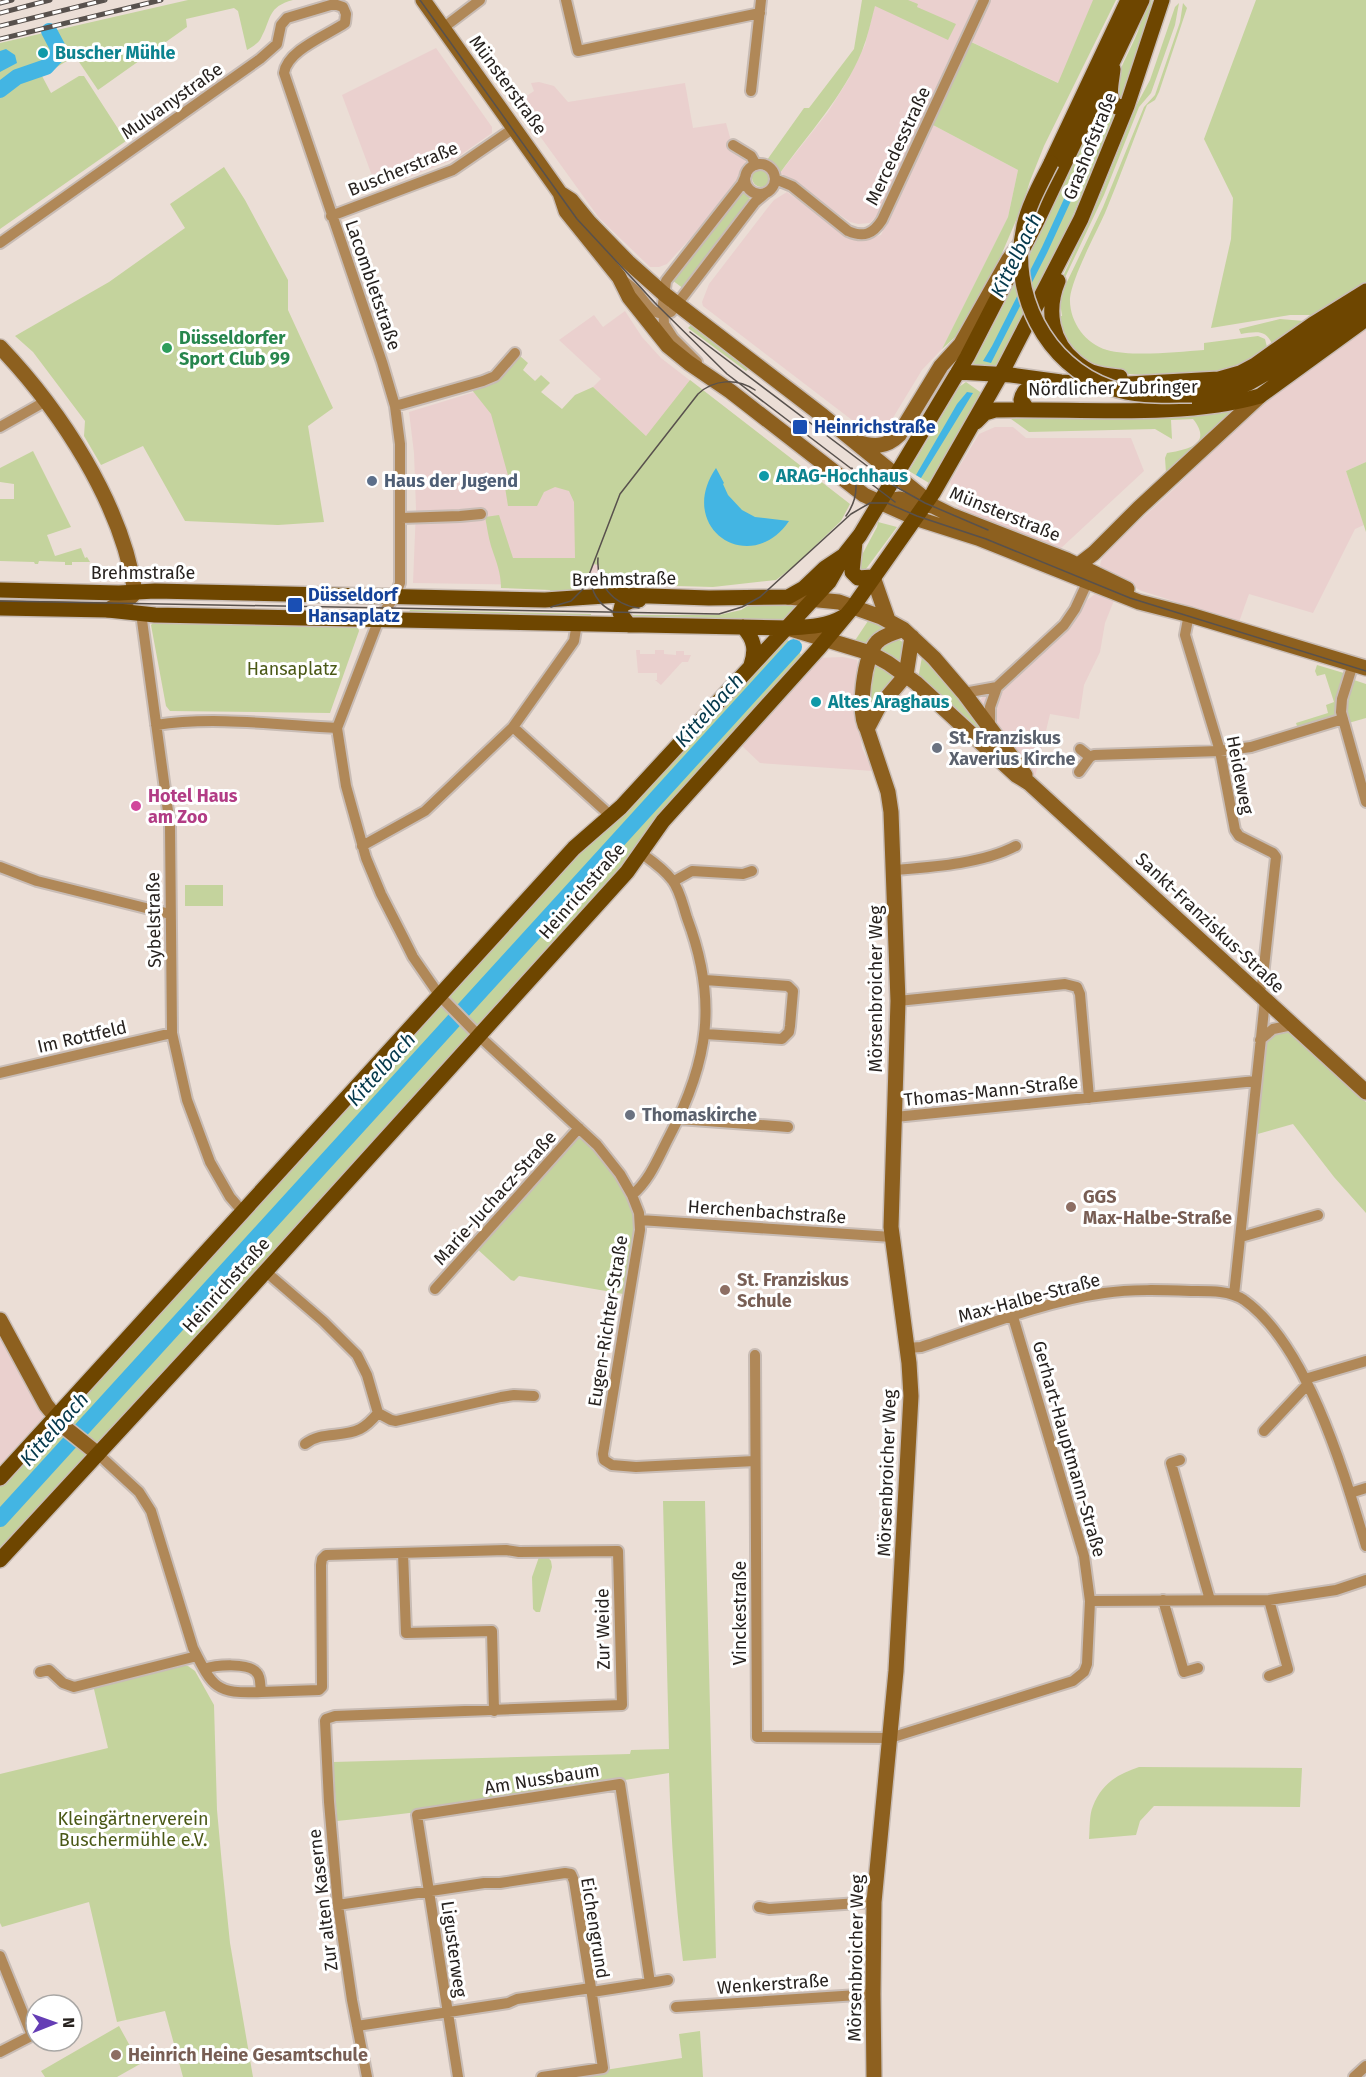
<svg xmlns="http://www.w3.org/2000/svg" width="1366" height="2077" viewBox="0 0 1366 2077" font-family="'Fira Sans',sans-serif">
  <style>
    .commercial { fill: #ead0ce }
    .green { fill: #c4d39d }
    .water { fill: #43b5e3 }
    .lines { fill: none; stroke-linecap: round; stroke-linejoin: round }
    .river { stroke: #43b5e3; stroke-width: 16 }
    .street-casing { stroke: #c8bcb5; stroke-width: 14 }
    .secondary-casing { stroke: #c8bcb5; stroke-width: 18 }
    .primary-casing { stroke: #c8bcb5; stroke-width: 18 }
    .street { stroke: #b08858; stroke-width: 10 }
    .secondary { stroke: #8d601f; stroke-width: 15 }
    .primary { stroke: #6e4600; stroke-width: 15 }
    .tram { stroke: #58514d; stroke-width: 1.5 }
    .rail-casing { stroke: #58514d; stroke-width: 5 }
    .rail { stroke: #fff; stroke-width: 3; stroke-dasharray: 9; stroke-linecap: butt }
    .primary-bridge-casing { stroke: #c8bcb5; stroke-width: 18; stroke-linecap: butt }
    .primary-bridge { stroke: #6e4600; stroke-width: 15 }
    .culture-dot { fill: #0f9aa8; stroke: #fff; stroke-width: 2 }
    .leisure-dot { fill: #2e9e5b; stroke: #fff; stroke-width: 2 }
    .transit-dot { fill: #1a4fb4; stroke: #fff; stroke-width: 2 }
    .service-dot { fill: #5c6f8a; stroke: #fff; stroke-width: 2 }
    .worship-dot { fill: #6b7280; stroke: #fff; stroke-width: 2 }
    .hotel-dot { fill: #d1479c; stroke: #fff; stroke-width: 2 }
    .education-dot { fill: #8d6e63; stroke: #fff; stroke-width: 2 }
    .labels { text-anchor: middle; stroke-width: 6; stroke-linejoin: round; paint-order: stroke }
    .culture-label { font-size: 18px; font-weight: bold; fill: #0d838f; stroke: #fff; text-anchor: start }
    .street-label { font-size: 18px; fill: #27221f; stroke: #fff }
    .leisure-label { font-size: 18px; font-weight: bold; fill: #27864d; stroke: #fff; text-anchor: start }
    .transit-label { font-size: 18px; font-weight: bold; fill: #164399; stroke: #fff; text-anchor: start }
    .service-label { font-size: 18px; font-weight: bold; fill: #4e5e75; stroke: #fff; text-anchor: start }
    .park-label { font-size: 18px; fill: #4a5816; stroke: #fff }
    .worship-label { font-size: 18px; font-weight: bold; fill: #5b616d; stroke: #fff; text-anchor: start }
    .hotel-label { font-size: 18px; font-weight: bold; fill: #b23c85; stroke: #fff; text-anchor: start }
    .education-label { font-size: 18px; font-weight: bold; fill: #785e54; stroke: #fff; text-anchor: start }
    .water-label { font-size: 20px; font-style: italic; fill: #04384b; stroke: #fff }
  </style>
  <rect width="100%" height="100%" fill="#ebded6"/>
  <path class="commercial" d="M876,0H1098L1063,85L961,37L881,211L870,223L858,224L850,222L780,173L828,112L848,80L865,45Z
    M436,48L492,127V133L455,159L377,189L342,95Z
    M539,82L554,86L568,102L685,83L693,128L726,123L733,148L745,155L747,166L742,176L727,198L667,264L659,267H650L599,218L516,103L534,91L531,83Z
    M933,125L1018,170L1008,217L942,349L922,370L888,426L877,433L865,430L703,306L702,302L709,284L769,206L774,200L787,192L849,237L861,239L881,235Z
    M625,311L642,337L661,358L847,502L849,507L841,520L612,581L550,585L413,583L416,509L414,453L409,412L484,389L646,436L593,387L601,379L559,340L594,315L603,327Z
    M1366,324V462L1346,471L1364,525L1355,529L1313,613L1249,594L1239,622L1142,591L1105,573L1100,565L1103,554L1174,489L1257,408Z
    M995,427H1013L1026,438H1131L1144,471L1059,550L959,508L950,482L979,434Z
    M1095,594L1115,598L1105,623L1100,652L1084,685L1079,719L1050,714L1035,777L980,700L1035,642L1049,644L1082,604Z
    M636,650H640V654H655V650H664V654L676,655V651H684V655H691L688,662H682L661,685L655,680H657V673H638Z
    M843,657L857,660L861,681L859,723L862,748L873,771L760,763L741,745L816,658Z
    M0,1335L40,1406L43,1416L42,1422L0,1469Z"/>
  <path class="green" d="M188,0H293C267,7 272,18 261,38C259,43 252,47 247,50L238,11L234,8L186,19L187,27L98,90L75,56L42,76L51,93L79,76H84L126,141L0,229V43Z
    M862,0H908L918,4L917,7L956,24L948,40L875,6C871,21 868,36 862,51C843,97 809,133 780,173L767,160L804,108H809L854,49Z
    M1093,0H1116L1044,146L1030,181L1023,204L994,272L964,325L954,338L942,349L1008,217L1018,170L933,125L969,41L1058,83Z
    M1148,0H1152L1147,29L1121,102L1114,93C1117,70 1130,52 1138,31C1142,21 1143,11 1148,0Z
    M1256,0H1366V285L1312,315H1290L1211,328L1231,239L1233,198L1204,139Z
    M1179,3L1175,25L1151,93L1139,107L1104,195L1061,286L1059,285L1101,194L1136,106L1150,80L1175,7Z
    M1183,3L1187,8L1159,92L1155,100L1147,105C1133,141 1120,177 1105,213C1096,233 1072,278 1070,298C1069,321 1085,344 1107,350C1132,357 1177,352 1204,350V343L1258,336L1265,339L1267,347L1242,364L1206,374L1145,375L1114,373L1099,369L1071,352L1054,316H1062L1060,302L1066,284L1103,207L1144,107L1155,95L1180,22Z
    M1103,95L1116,112C1081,200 1043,286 997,369L972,366L1032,250Z
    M224,167L245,200L288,280V310L333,408L308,426L324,522L278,525L185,521L143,446L101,465L84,436L85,421L33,352L15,336L109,282L185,228L170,204Z
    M752 178a9 9 0 1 1 18 0a9 9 0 1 1-18 0Z
    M744,190L750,199V205L684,289L672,280Z
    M1280,319L1304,321L1272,344C1266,329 1255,332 1241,334L1239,329Z
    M692,324L749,368L746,371L688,328Z
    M520,356L528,363L523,370L535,381L541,375L550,383L541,392L562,409L575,395L593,387L646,436L690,380L850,504L841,521L794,566L776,580L713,587L605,584L601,578L599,565L593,564L579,593L551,595L550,590L501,588C501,572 496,561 491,546C488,536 487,526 485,517L499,515L513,558H575L574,502L569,491L555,487L544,492L537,506H508L504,481L509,479L491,414L472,390L495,381Z
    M966,382L983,394L929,483L909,471L959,387Z
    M1243,406L1166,473L1165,458L1167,453C1188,450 1213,444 1193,419L1171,420L1172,439L1155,429L1029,432L1011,419L1203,414Z
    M33,451L71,527L47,535L55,556L81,548L85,558L87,557L90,562H72V565H65V562L39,561L38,564H35L34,562L0,561V499H14V484L0,482V468Z
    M1366,462V532L1346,471Z
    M878,522L897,527L863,573L856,566L877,527Z
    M754,602L801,603L788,622H635L627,615H719L741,610Z
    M410,610L591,614V619L408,615Z
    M870,618L883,626L884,629L869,648L854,642Z
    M153,623L356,626L358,627L359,631L330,713L170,711L166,706L151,625Z
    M782,638C793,641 800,649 802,659L639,852L0,1558V1480L575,849Z
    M898,639L904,643L901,661L896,662L881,653L880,647L882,642Z
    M922,657L946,683L994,743L991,746L918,679Z
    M869,658L900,673L873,704H868Z
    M1317,665L1347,674L1338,717L1298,729L1296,723L1328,713L1326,705L1334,702L1325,674L1317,676L1315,671Z
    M1354,680L1366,684V718L1345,724L1343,712L1352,681Z
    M185,885H223V906H185Z
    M1281,1030L1289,1031L1366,1102V1213L1334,1177L1293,1124L1254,1135L1263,1045L1267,1036Z
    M580,1131L597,1148L637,1206L629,1295L519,1276L514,1281L511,1280L475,1247Z
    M663,1501H705L716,1958L683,1961C675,1898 671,1836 669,1773C559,1790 448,1811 337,1821L333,1762L630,1754L631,1750L669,1749Z
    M547,1556L551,1561L552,1567L540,1612H536L533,1609L532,1577L539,1557Z
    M178,1665L188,1666L195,1671L214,1705L217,1810L222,1865L230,1943L253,2077H183L165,2011L117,2022L89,1902L2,1927L0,1923V1774L108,1748L93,1685Z
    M1139,1767L1302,1768L1300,1807L1154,1806L1140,1821L1136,1835L1089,1839C1090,1829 1089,1815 1093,1806C1102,1783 1118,1774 1139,1767Z
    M119,2026L140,2064L117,2077H45L41,2071Z
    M700,2031L703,2077H560L682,2058L679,2034Z"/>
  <path class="water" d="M6,49L15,55L17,63L0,72V51Z
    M1079,166L1086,168L1047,253L991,363L983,361L992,346L1042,247Z
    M967,392L973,393L921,478L916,475L957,404Z
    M716,468L724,483L723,484L728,495L742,510L755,517L789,521C750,578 675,528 716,468Z"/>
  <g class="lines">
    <path class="river" d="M0,90L17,77L46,67L58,54L59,50L49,31
      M0,1519L794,647"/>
    <g class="street-casing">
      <path id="street" d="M566,0L578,51L760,13
        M443,28L480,0
        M751,91L761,0
        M733,145L751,156L756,165
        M745 179a15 15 0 1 1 30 0a15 15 0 1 1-30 0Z
        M775,179L792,186L848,231C864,238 873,234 882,220L984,0
        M331,216L453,170L514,128
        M0,243L260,59L277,44L281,25L287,18L334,4L343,7L346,14L345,23C328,35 287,50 284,73L382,362L395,406L400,444V583L395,596L379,619L337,728L346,786L366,858L381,894L403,937L413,957L440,996L479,1036L597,1145L620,1174L632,1195L639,1213L640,1230L603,1454L604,1460L612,1465L636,1467L755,1461
        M624,281C628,284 632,287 636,291C647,303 651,318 671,312L755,202L767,192
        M697,362L673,338L664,324L663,304L666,281L742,184L746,175
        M395,406L483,381L495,376L515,353
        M0,427L46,401
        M401,518L460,516L481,514
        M141,613L170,826L172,1033L187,1100L210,1162L230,1197L243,1212
        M1189,614L1185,635L1220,751L1235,830L1239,836L1273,853L1276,857L1262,985L1257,993
        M1353,664L1342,699L1341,712L1366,802
        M964,693L997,687
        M156,725C213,716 280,725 337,728
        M513,727L611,816
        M990,728V707L997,687L1064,625L1075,609L1087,583
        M1080,749L1090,757
        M1079,772L1090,757L1094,755L1220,751L1251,747L1343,719
        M362,846L425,811L513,727L574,641L577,623
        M0,867L37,881L170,914
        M894,870C931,867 982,864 1016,846
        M674,881L692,871L743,874L752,871
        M705,980L788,986L793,991L790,1026L789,1032L782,1039L705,1034
        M898,1001L1065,984L1077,987L1080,994L1089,1098
        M1260,1040L1273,1029L1292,1025
        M0,1073L172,1033
        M895,1117L1256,1081
        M679,1119L788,1127
        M632,1195C650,1180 658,1158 669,1137C709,1061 718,1000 687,918C683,906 680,890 672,880C664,869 652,861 641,853
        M640,1220L892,1237
        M1241,1237L1318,1215
        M265,1271L323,1321L357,1355L367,1375L378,1413C373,1419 368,1425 360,1429C342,1438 321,1431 305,1444
        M435,1289L579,1128
        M1234,1295L1265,1000
        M907,1348L921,1347C978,1328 1045,1301 1104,1293C1132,1289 1162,1290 1191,1291C1208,1291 1229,1290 1244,1300C1308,1346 1344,1473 1366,1546
        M755,1355L757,1737L890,1738L1073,1681L1084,1672L1087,1664L1090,1601L1084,1556L1013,1317
        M1305,1379L1366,1361
        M378,1413L391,1420L396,1421L501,1397L514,1395L534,1396
        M1264,1431L1307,1385
        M98,1454L139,1492L151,1511L193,1648C213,1688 216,1694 261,1692C260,1686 261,1677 257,1673C249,1662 215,1665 205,1669
        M1180,1460L1171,1463L1210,1600
        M1350,1493L1366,1488
        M403,1553L406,1633L492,1631L494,1711
        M1163,1600L1184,1672L1198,1668
        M1090,1601L1269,1600L1336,1590L1366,1580
        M40,1672L49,1670L63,1683L74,1687L197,1656
        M1269,1676L1288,1669L1269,1600
        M261,1692L319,1690L322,1687L321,1565L322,1559L326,1555L506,1550L519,1552L618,1551L622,1705L335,1716L326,1719L325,1721L329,1802L338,1905L352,2000L367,2077
        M338,1905L484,1883H500L565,1873L571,1874L574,1881L591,1988L517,1999L508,2003L357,2026
        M759,1907L769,1909L874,1902
        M0,1956L31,2033V2036L0,2052
        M650,1983L668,1980
        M676,2007L873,1994
        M458,2077L417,1815L620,1784L650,1983L592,1992
        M542,2077L603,2068L591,1988
        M1354,2077L1366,2066"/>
    </g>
    <g class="secondary-casing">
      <path id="secondary" d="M423,0L560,193L566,211L619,277L629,297L668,346L689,363L730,391L864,495L915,518L978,538L1139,602L1190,615L1366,668
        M560,193L571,200L589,222L628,262L664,294L823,416L935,507L951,515L1067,560L1127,589
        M0,347C61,411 122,504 135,592C130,601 116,604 108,610
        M857,442C872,447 886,448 899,435L941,366L961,344L1009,259L1022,242
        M880,502L900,499L932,506
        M1072,570L1094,553L1139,508L1260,396
        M873,577L888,620
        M788,597L839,602L881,617L903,629L934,658L964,693L1025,775
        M791,629L870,653L888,663L916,683L1016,775L1029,783L1366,1092
        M867,729L878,708L906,675L912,637
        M0,1320L46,1405L63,1426L98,1454
        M874,2077L873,1994L874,1902L896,1671L911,1396L909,1363L891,1227L898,1001L891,812L888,792L867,729C857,713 864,656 877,642C883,635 895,633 903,629"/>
    </g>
    <g class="primary-casing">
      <path id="primary" d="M1113,69C1112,82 1106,97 1117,107L1127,106
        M1051,163L1128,0
        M1058,281C1046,310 1051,342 1076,362C1081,366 1086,370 1092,372C1101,375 1111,376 1120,377
        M958,372L1011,375L1061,382L1110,385L1219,379L1240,373L1255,365L1313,324L1366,291
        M1192,395L1217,393L1249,383L1272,370L1366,305
        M1027,409L1021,400C1024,386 1034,386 1046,384
        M976,422L985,413L995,410C1079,408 1180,419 1260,396L1366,319
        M855,542L852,572L858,578L873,577
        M0,590L119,593L155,591L545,600L620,595L709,598L788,597L804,588L825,568L843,556
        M0,608L108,610L155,615L788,628C807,627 826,627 843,617
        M629,625L620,613L622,605L631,601L639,600
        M743,627C755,640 756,650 751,665
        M0,1478L574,848L621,807L829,582L845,554L860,535L967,357L1036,223L1142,0
        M0,1560L228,1313L627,872L663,821L819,648L853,607L933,493L1001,374L1081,219L1127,106L1162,0"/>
    </g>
    <use href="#street" class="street"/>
    <use href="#secondary" class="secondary"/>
    <use href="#primary" class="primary"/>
    <path class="tram" d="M420,0L577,219L657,305L727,374L895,502
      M690,332L891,484L925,503L988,530
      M846,516C856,502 859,485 852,468
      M598,558C596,584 613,605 639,608
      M591,574C590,591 598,605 614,612
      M0,601L719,614L742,607L760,597L851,514L870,503H887L917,516L986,539L1130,598L1366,671
      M551,607L571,601L584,588L620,494L698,394C714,379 737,378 755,390"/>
    <g class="rail-casing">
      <path id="rail" d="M0,3L12,0
        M0,13L50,0
        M0,26L105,0
        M0,39L161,0"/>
    </g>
    <use href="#rail" class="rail"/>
    <g class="primary-bridge-casing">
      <path id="primary-bridge" d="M1051,163C1041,183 1029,204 1024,226C1009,292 1045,365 1111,388C1137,397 1165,395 1192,395"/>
    </g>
    <use href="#primary-bridge" class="primary-bridge"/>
  </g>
  <g class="culture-dot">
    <circle cx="43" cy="53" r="6"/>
    <circle cx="764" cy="476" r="6"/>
    <circle cx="816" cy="702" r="6"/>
  </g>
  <circle class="leisure-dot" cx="167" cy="348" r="6"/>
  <g class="transit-dot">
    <rect x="792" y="419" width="16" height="16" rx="3"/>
    <rect x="287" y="597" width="16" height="16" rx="3"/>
  </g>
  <circle class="service-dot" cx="372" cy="481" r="6"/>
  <g class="worship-dot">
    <circle cx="937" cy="748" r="6"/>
    <circle cx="630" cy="1115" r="6"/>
  </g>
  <circle class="hotel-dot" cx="136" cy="806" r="6"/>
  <g class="education-dot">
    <circle cx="1071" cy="1207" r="6"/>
    <circle cx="725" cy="1290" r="6"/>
    <circle cx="116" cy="2055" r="6"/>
  </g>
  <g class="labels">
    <g class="culture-label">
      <text x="55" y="59">Buscher Mühle</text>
      <text x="776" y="482">ARAG-Hochhaus</text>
      <text x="828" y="708">Altes Araghaus</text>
    </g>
    <g class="street-label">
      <text transform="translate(508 85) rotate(54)" y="6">Münsterstraße</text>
      <text transform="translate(172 101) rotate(-35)" y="6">Mulvanystraße</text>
      <text transform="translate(898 146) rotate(-65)" y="6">Mercedesstraße</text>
      <text transform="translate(1090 146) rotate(-68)" y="6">Grashofstraße</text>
      <text transform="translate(403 169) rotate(-22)" y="6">Buscherstraße</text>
      <text transform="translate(373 285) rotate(71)" y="6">Lacombletstraße</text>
      <text transform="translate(1113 388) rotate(-1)" y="6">Nördlicher Zubringer</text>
      <text transform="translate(1005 514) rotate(22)" y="6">Münsterstraße</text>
      <text x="143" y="579">Brehmstraße</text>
      <text transform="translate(624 579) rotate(-1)" y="6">Brehmstraße</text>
      <text transform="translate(1240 775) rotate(79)" y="6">Heideweg</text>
      <text transform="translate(582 891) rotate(-49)" y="6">Heinrichstraße</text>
      <text transform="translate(154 920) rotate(-91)" y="6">Sybelstraße</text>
      <text transform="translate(1210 923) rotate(43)" y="6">Sankt-Franziskus-Straße</text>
      <text transform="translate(876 989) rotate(-90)" y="6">Mörsenbroicher Weg</text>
      <text transform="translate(82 1037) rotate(-13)" y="6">Im Rottfeld</text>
      <text transform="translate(991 1091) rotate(-6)" y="6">Thomas-Mann-Straße</text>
      <text transform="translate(495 1198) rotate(-48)" y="6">Marie-Juchacz-Straße</text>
      <text transform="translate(767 1212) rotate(4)" y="6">Herchenbachstraße</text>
      <text transform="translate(226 1285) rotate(-48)" y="6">Heinrichstraße</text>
      <text transform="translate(1029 1298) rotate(-15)" y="6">Max-Halbe-Straße</text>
      <text transform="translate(608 1321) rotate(-81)" y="6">Eugen-Richter-Straße</text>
      <text transform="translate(1069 1449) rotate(74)" y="6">Gerhart-Hauptmann-Straße</text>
      <text transform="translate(887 1473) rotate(-88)" y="6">Mörsenbroicher Weg</text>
      <text transform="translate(740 1613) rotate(-90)" y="6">Vinckestraße</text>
      <text transform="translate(603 1629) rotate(-91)" y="6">Zur Weide</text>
      <text transform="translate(542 1779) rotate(-9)" y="6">Am Nussbaum</text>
      <text transform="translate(323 1900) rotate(-97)" y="6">Zur alten Kaserne</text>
      <text transform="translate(595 1928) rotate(81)" y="6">Eichengrund</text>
      <text transform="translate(454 1949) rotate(82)" y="6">Ligusterweg</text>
      <text transform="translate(856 1958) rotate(-89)" y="6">Mörsenbroicher Weg</text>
      <text transform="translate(773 1984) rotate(-4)" y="6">Wenkerstraße</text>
    </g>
    <g class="leisure-label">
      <text x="179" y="344">Düsseldorfer<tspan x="179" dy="21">Sport Club 99</tspan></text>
    </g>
    <g class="transit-label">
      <text x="814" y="433">Heinrichstraße</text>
      <text x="308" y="601">Düsseldorf<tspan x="308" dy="21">Hansaplatz</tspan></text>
    </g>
    <g class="service-label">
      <text x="384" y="487">Haus der Jugend</text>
    </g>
    <g class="park-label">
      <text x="292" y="675">Hansaplatz</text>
      <text x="133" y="1825">Kleingärtnerverein<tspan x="133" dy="21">Buschermühle e.V.</tspan></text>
    </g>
    <g class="worship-label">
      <text x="949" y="744">St. Franziskus<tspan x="949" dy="21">Xaverius Kirche</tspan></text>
      <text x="642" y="1121">Thomaskirche</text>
    </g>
    <g class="hotel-label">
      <text x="148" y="802">Hotel Haus<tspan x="148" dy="21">am Zoo</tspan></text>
    </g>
    <g class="education-label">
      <text x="1083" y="1203">GGS<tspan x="1083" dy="21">Max-Halbe-Straße</tspan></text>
      <text x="737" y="1286">St. Franziskus<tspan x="737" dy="21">Schule</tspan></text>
      <text x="128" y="2061">Heinrich Heine Gesamtschule</text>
    </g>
    <g class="water-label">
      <text transform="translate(1016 255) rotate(-64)" y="7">Kittelbach</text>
      <text transform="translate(709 710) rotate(-48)" y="7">Kittelbach</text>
      <text transform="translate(381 1069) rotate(-48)" y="7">Kittelbach</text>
      <text transform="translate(54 1429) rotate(-48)" y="7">Kittelbach</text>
    </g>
  </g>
  <g transform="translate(54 2023) rotate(89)"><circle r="28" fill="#ffffff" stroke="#a9a7a5" stroke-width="1.5"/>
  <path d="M0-4.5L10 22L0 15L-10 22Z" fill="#653db5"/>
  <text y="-9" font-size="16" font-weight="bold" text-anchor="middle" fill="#27221f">N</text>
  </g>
</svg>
